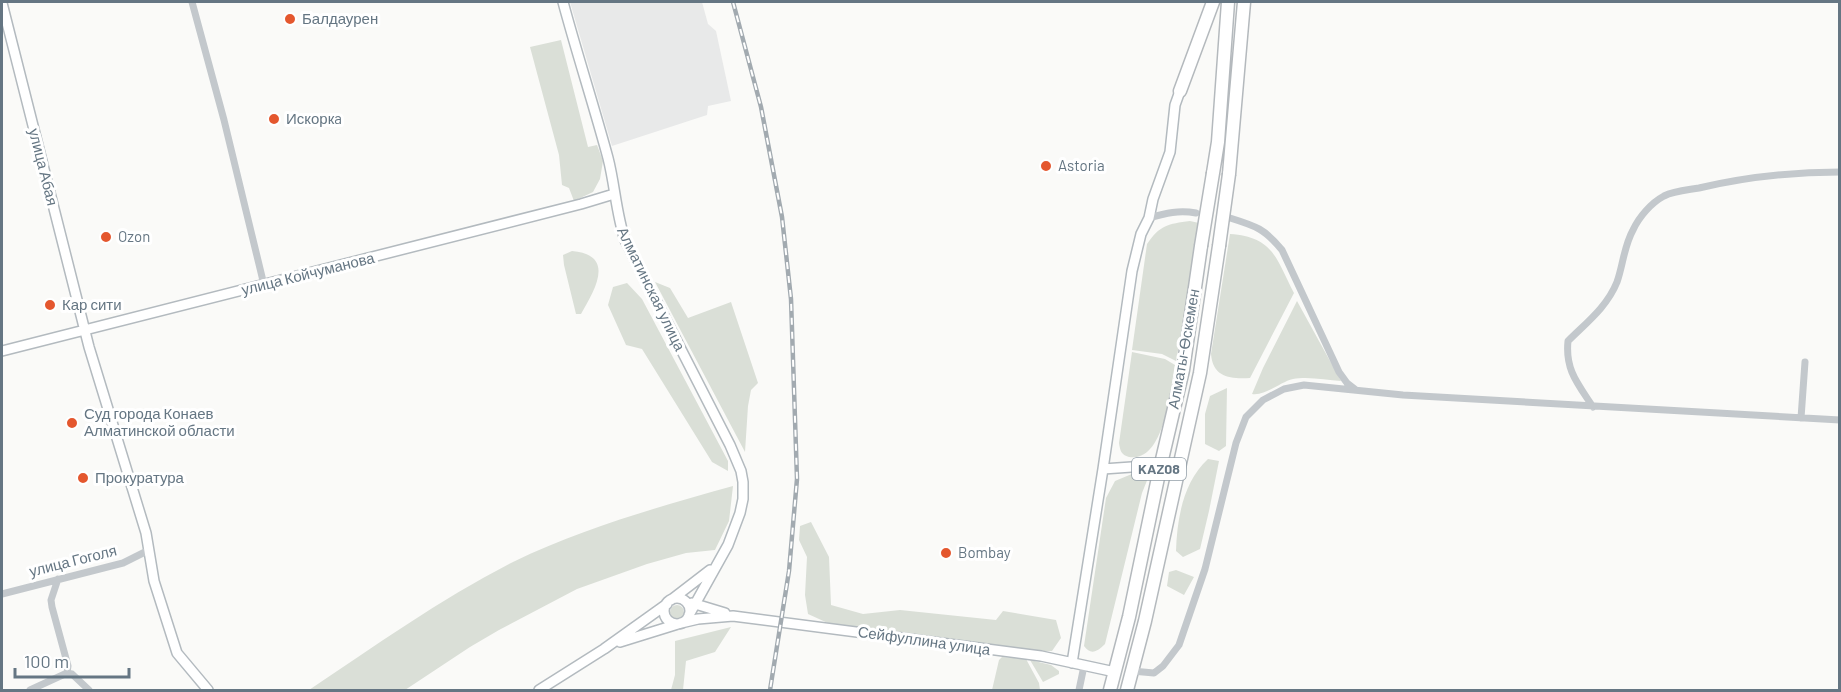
<svg xmlns="http://www.w3.org/2000/svg" width="1841" height="692" viewBox="0 0 1841 692" font-family="Barlow,sans-serif">
  <style>
    .built { fill: #e8e9e9 }
    .green { fill: #dadfd7 }
    .lines { fill: none; stroke-linecap: round; stroke-linejoin: round }
    .secondary-casing { stroke: #b3babf; stroke-width: 12 }
    .highway-casing { stroke: #b4b9bd; stroke-width: 15 }
    .street { stroke: #c3c8cc; stroke-width: 7 }
    .secondary { stroke: #fff; stroke-width: 9 }
    .highway { stroke: #fff; stroke-width: 12 }
    .rail-casing { stroke: #a2aab0; stroke-width: 4.5 }
    .rail { stroke: #fff; stroke-width: 2; stroke-dasharray: 7; stroke-linecap: butt }
    .highway-bridge-casing { stroke: #b4b9bd; stroke-width: 15; stroke-linecap: butt }
    .highway-bridge { stroke: #fff; stroke-width: 12 }
    .poi-dot { fill: #e4572e; stroke: #fff; stroke-width: 2 }
    .labels { text-anchor: middle; stroke-width: 6; stroke-linejoin: round; paint-order: stroke }
    .shield { fill: #fff; stroke: #939fa8; stroke-width: 1.5 }
    .shield-label { font-size: 14px; font-weight: bold; fill: #657683 }
    .poi-label { font-size: 15px; fill: #657683; stroke: #fff; text-anchor: start }
    .street-label { font-size: 15px; fill: #657683; stroke: #fff }
  </style>
  <rect width="100%" height="100%" fill="#fafaf8"/>
  <path class="built" d="M570,2H702L708,24L716,31L731,101L708,106L707,115L612,146Z"/>
  <path class="green" d="M561,40L588,147L597,145L603,161L600,179L593,192L574,201L569,188L562,185L559,155L530,47Z
    M1190,221L1199,223L1190,287L1176,361L1162,354L1132,350L1147,244C1160,225 1168,224 1190,221Z
    M1230,234C1274,237 1276,259 1294,293L1250,378C1231,379 1213,378 1211,354Z
    M572,251C617,255 594,291 581,314H576L564,265L563,255Z
    M655,282L670,288L688,318L731,302L758,383L751,390L748,406L745,452Z
    M627,283L642,299L728,461V471L712,462L642,349L626,345L608,305L613,287Z
    M1297,301L1341,381C1326,380 1308,376 1293,379C1280,382 1266,396 1252,394L1263,368Z
    M1132,352L1165,359L1175,365C1170,389 1165,463 1129,457C1121,455 1120,450 1119,443Z
    M1227,388L1226,446L1219,451L1205,444V414L1210,396Z
    M1208,459L1219,461L1209,511L1200,549L1183,557L1176,551C1177,519 1183,482 1208,459Z
    M1139,471L1150,473L1142,493L1105,644C1098,651 1091,656 1084,646L1106,498L1115,481Z
    M733,486L729,521L715,550L686,553L647,564L577,589L499,630L470,647L405,690H309C375,646 442,598 513,562C583,528 658,507 733,486Z
    M811,522L829,557L831,605L863,614L900,610L996,620L1003,611L1056,620L1061,638L1052,651H1036L830,624L808,614L805,595L807,557L799,540L800,526Z
    M1176,570L1194,577L1184,595L1167,586L1169,572Z
    M670 612a7 7 0 1 1 14 0a7 7 0 1 1-14 0Z
    M731,627L715,652L686,661L683,690H671L675,675V641Z
    M1002,657L1026,659L1039,683L1040,690H992L999,660Z
    M1030,660L1051,665L1059,671V674L1043,682Z"/>
  <g class="lines">
    <g class="secondary-casing">
      <path id="secondary" d="M563,2C577,54 594,106 608,158C615,185 616,213 625,240L730,445L741,471L743,482V499L740,513L728,545L689,615
        M2,3L89,347L146,533L154,581L177,653L208,690
        M2,351L581,204L614,194
        M1103,469L1160,465
        M664 611a13 13 0 1 1 26 0a13 13 0 1 1-26 0Z
        M671,600L710,570
        M692,603L725,613
        M681,623L698,619L733,616L1041,656L1115,672
        M620,642L678,624
        M1072,663L1103,469L1132,271L1141,234L1149,218L1153,199L1170,152L1175,105L1180,91
        M539,690L604,649L667,604"/>
    </g>
    <g class="highway-casing">
      <path id="highway" d="M1180,91L1213,2
        M1213,173L1218,142L1228,2
        M1229,174L1244,2
        M1110,690L1129,617L1160,468L1183,370L1201,246
        M1127,690L1145,621L1200,373L1219,246"/>
    </g>
    <path class="street" d="M192,2L224,120L264,285
      M1149,218C1166,213 1179,210 1196,213
      M1230,218C1256,226 1265,229 1282,250L1339,372L1347,383L1356,390
      M1593,407C1578,384 1565,370 1568,341C1586,323 1607,307 1617,282C1623,265 1624,246 1633,230C1639,217 1651,203 1664,196C1674,191 1688,190 1699,188C1746,177 1791,172 1840,172
      M1801,418L1805,362
      M58,579L51,600L52,607L68,666L67,673L72,674L89,690
      M2,594L123,563L149,550
      M1132,671L1154,673L1163,666L1179,645L1205,569L1236,443L1246,417L1263,400L1284,389L1304,385L1403,395L1840,420
      M30,690L67,673
      M1079,690L1084,666"/>
    <use href="#secondary" class="secondary"/>
    <use href="#highway" class="highway"/>
    <g class="rail-casing">
      <path id="rail" d="M733,2L761,107L782,217L791,299L797,479L789,571L770,690"/>
    </g>
    <use href="#rail" class="rail"/>
    <g class="highway-bridge-casing">
      <path id="highway-bridge" d="M1201,246L1213,173
        M1219,246L1229,174"/>
    </g>
    <use href="#highway-bridge" class="highway-bridge"/>
  </g>
  <g class="poi-dot">
    <circle cx="290" cy="19" r="6"/>
    <circle cx="274" cy="119" r="6"/>
    <circle cx="1046" cy="166" r="6"/>
    <circle cx="106" cy="237" r="6"/>
    <circle cx="50" cy="305" r="6"/>
    <circle cx="72" cy="423" r="6"/>
    <circle cx="83" cy="478" r="6"/>
    <circle cx="946" cy="553" r="6"/>
  </g>
  <g class="labels">
    <rect class="shield" x="1132" y="458" width="54" height="22" rx="4.5"/>
    <g class="shield-label">
      <text x="1159" y="474">KAZ08</text>
    </g>
    <g class="poi-label">
      <text x="302" y="24">Балдаурен</text>
      <text x="286" y="124">Искоркa</text>
      <text x="1058" y="171">Astoria</text>
      <text x="118" y="242">Ozon</text>
      <text x="62" y="310">Кар сити</text>
      <text x="84" y="419">Суд города Конаев<tspan x="84" dy="17">Алматинской области</tspan></text>
      <text x="95" y="483">Прокуратура</text>
      <text x="958" y="558">Bombay</text>
    </g>
    <g class="street-label">
      <text transform="translate(43 167) rotate(76)" y="5">улица Абая</text>
      <text transform="translate(308 274) rotate(-14)" y="5">улица Койчуманова</text>
      <text transform="translate(651 289) rotate(64)" y="5">Алматинская улица</text>
      <text transform="translate(1184 349) rotate(-80)" y="5">Алматы-Өскемен</text>
      <text transform="translate(73 561) rotate(-14)" y="5">улица Гоголя</text>
      <text transform="translate(924 641) rotate(8)" y="5">Сейфуллина улица</text>
    </g>
  </g>
  <rect width="1841" height="692" fill="none" stroke="#657683" stroke-width="6"/>
  <path d="M15 668v9h114v-9" fill="none" stroke="#657683" stroke-width="3"/>
  <text x="24" y="668" font-size="18" fill="#657683" stroke="#ffffff" stroke-width="4.5" paint-order="stroke">100 m</text>
</svg>
